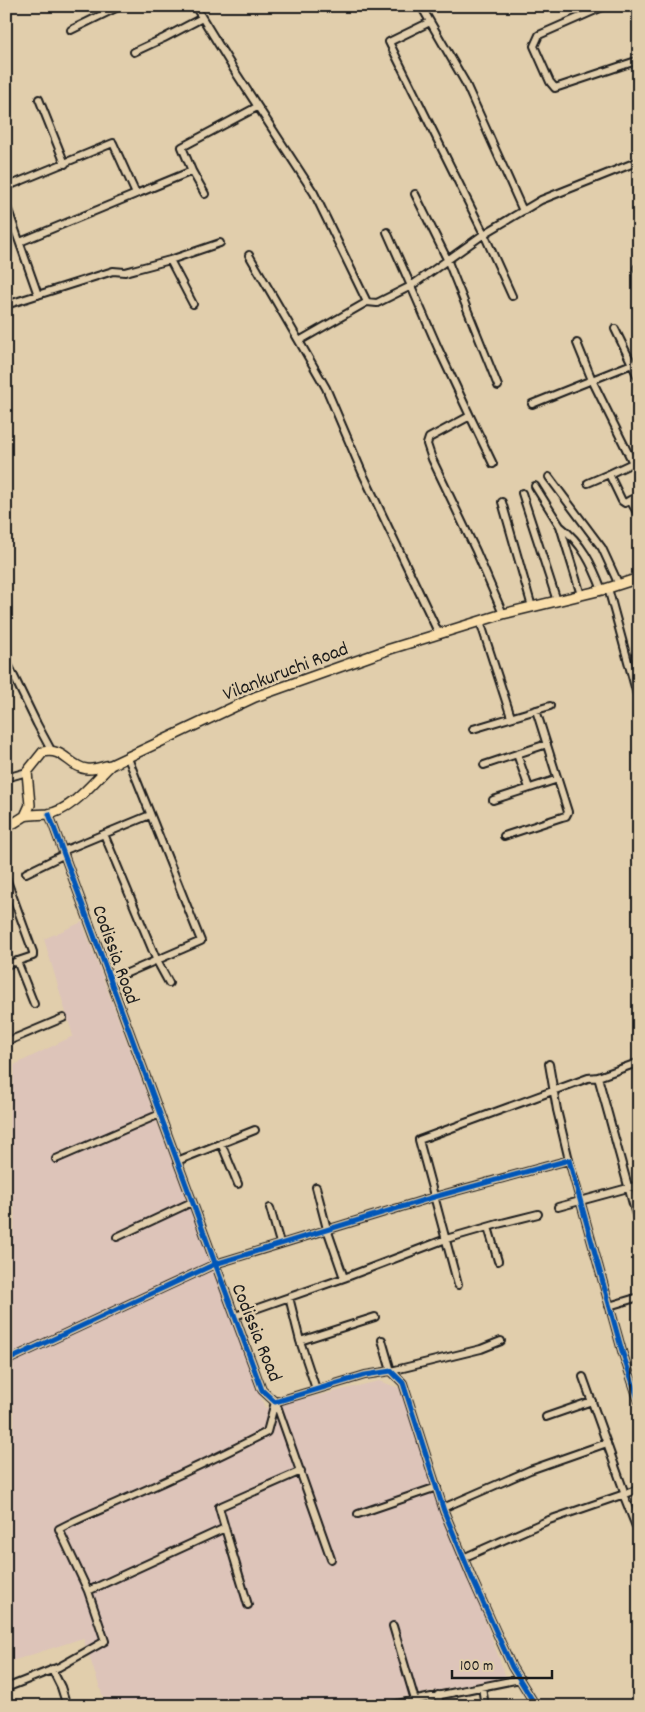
<svg xmlns="http://www.w3.org/2000/svg" width="645" height="1712" viewBox="0 0 645 1712" font-family="Dekko,sans-serif">
  <style>
    .built { fill: #ddc4b9 }
    .lines { fill: none; stroke-linecap: round; stroke-linejoin: round }
    .minor-casing { stroke: #1c1c1c; stroke-width: 10 }
    .major-casing { stroke: #1c1c1c; stroke-width: 12 }
    .minor { stroke: #e1ceac; stroke-width: 6 }
    .major { stroke: #f9deab; stroke-width: 9 }
    .cycleway-casing { stroke: #e1ceac; stroke-width: 8 }
    .cycleway { stroke: #0057b8; stroke-width: 5 }
    .labels { text-anchor: middle; stroke-width: 5; stroke-linejoin: round; paint-order: stroke }
    .street-label { font-size: 20px; fill: #1c1c1c; stroke: #e1ceac }
  </style>
  <rect width="100%" height="100%" fill="#e1ceac"/>
  <filter id="ink" filterUnits="userSpaceOnUse"><feTurbulence type="fractalNoise" baseFrequency=".02" numOctaves="2"/><feDisplacementMap in="SourceGraphic" scale="10" xChannelSelector="R" yChannelSelector="G"/><feConvolveMatrix kernelMatrix="1 2 1 2 8 2 1 2 1" color-interpolation-filters="sRGB"/></filter>
  <g filter="url(#ink)">
    <path class="built" d="M82,922L265,1408L379,1381L399,1388L506,1677L359,1706H106L83,1638L6,1663V1069L73,1036L44,939Z"/>
    <g class="lines">
      <g class="minor-casing">
        <path id="minor" d="M195,6L236,73L314,193L367,302L299,341L326,388L362,472L439,634
          M421,6L465,82L523,211
          M605,6L539,35L534,46L550,82L555,88L639,60
          M637,6L639,11
          M430,22L389,42L484,234L512,296
          M71,30L120,6
          M134,52L164,38L202,18
          M39,99L65,164
          M192,171L205,194
          M6,187L113,143L136,194L192,171L182,147L257,107
          M415,194L447,259L498,386
          M6,204L38,295
          M387,232L411,286L484,234L541,200L639,161
          M20,242L136,194
          M249,255L299,341
          M170,260L193,304
          M637,268L639,271
          M367,302L377,303L411,286L438,348L470,416L429,438L427,444L432,459L476,551L503,614
          M6,305L113,271L125,272L170,260L220,243
          M615,329L632,364
          M532,404L592,380L577,343
          M470,416L493,464
          M639,460L609,474L622,501L625,503L630,500L639,516
          M633,463L592,380L632,364L639,380
          M549,477L602,548L619,585
          M588,483L609,474
          M535,486L560,526L581,595
          M522,493L557,601
          M630,500L639,496
          M502,502L532,607
          M560,526C582,543 592,564 602,590
          M608,588L639,702
          M480,621L511,717
          M6,660L37,724L51,750
          M473,729L550,706
          M517,754L529,788
          M484,765L547,744
          M6,778L27,772
          M493,800L558,779
          M49,814L262,1390L275,1402L365,1375L391,1371L403,1383L444,1511L472,1578L512,1667L536,1706
          M104,834L157,961L169,983
          M504,836L562,817L566,816L568,812L536,710
          M63,851L150,815
          M26,873L65,854
          M6,878L33,952V956L6,965
          M17,961L34,1004
          M111,980L201,941L128,758
          M6,1042L63,1018
          M549,1064L557,1110L569,1160
          M598,1077L639,1226
          M221,1143L238,1184
          M56,1159L160,1114
          M177,1161L255,1130
          M316,1187L327,1229L344,1278
          M558,1207L639,1185
          M270,1208L280,1243
          M488,1227L498,1261
          M117,1237L192,1202
          M458,1285L419,1140L588,1078L598,1077L637,1063L639,1065
          M289,1297L300,1341L316,1389
          M609,1306L639,1297
          M235,1316L344,1278L446,1239L498,1224L538,1214
          M382,1340L391,1371L481,1349L501,1341
          M300,1341L375,1317
          M6,1361L215,1264L434,1197L569,1160L622,1351L639,1402
          M583,1377L625,1494
          M276,1403L331,1559
          M546,1417L592,1401
          M623,1494L639,1534
          M443,1508L530,1470L607,1443
          M358,1514L437,1487
          M225,1528L248,1605
          M463,1558L549,1520L639,1489
          M88,1591L225,1528L219,1507L301,1471
          M393,1626L415,1700
          M52,1669L61,1687L67,1706
          M482,1687L485,1706
          M6,1688L59,1667L105,1641L88,1591L59,1529C81,1517 103,1509 125,1499C173,1478 221,1456 267,1432L275,1402
          M438,1695L440,1706
          M387,1706L397,1704
          M397,1706V1704L520,1679"/>
      </g>
      <g class="major-casing">
        <path id="major" d="M25,816C33,814 40,815 48,814C73,810 94,781 111,765
          M6,828L25,816L30,805L27,772L43,752C64,747 69,767 87,769C94,770 104,766 111,765L255,697L390,649L503,614L602,590L639,578"/>
      </g>
      <use href="#minor" class="minor"/>
      <use href="#major" class="major"/>
      <g class="cycleway-casing">
        <path id="cycleway" d="M49,814L262,1390L275,1402L365,1375L391,1371L403,1383L444,1511L472,1578L512,1667L536,1706
          M6,1361L215,1264L434,1197L569,1160L622,1351L639,1402"/>
      </g>
      <use href="#cycleway" class="cycleway"/>
    </g>
  </g>
  <g class="labels">
    <g class="street-label">
      <text transform="translate(285 670) rotate(-21)" y="7">Vilankuruchi Road</text>
      <text transform="translate(117 954) rotate(70)" y="7">Codissia Road</text>
      <text transform="translate(258 1332) rotate(68)" y="7">Codissia Road</text>
    </g>
  </g>
  <rect width="645" height="1712" fill="none" stroke="#e1ceac" stroke-width="25"/>
  <rect x="12" y="12" width="620" height="1687" fill="none" stroke="#1c1c1c" stroke-width="2" filter="url(#ink)"/>
  <path d="M452 1670v8h100v-8" fill="none" stroke="#1c1c1c" stroke-width="2.5"/>
  <text x="460" y="1670" font-size="15" fill="#1c1c1c" stroke="#e1ceac" stroke-width="4" paint-order="stroke">100 m</text>
</svg>
